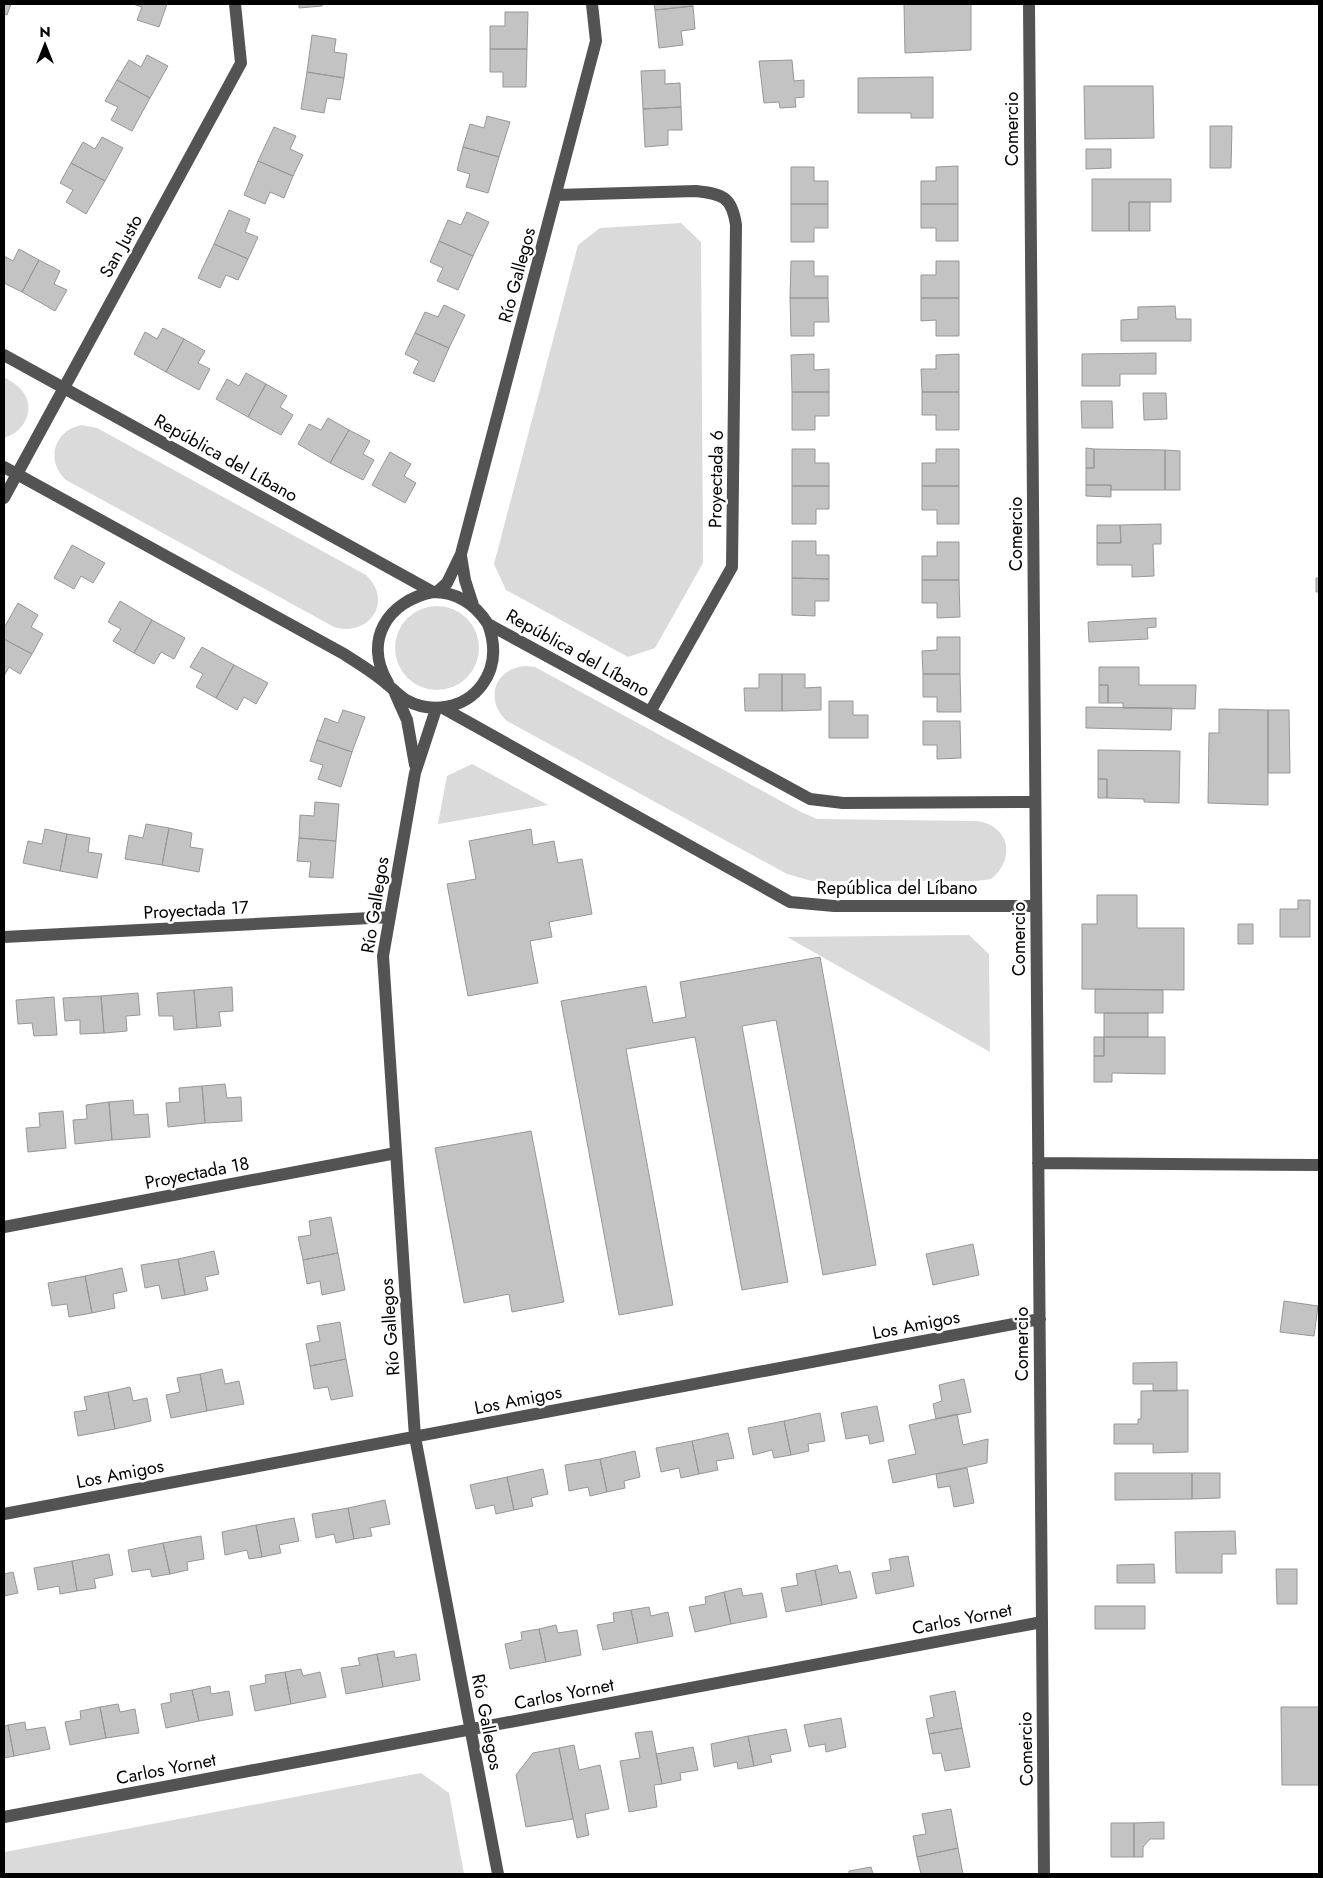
<svg xmlns="http://www.w3.org/2000/svg" width="1323" height="1878" viewBox="0 0 1323 1878" font-family="Jost,sans-serif">
  <style>
    .green { fill: #dadada }
    .building { fill: #c3c3c3; stroke: #979797 }
    .lines { fill: none; stroke-linecap: round; stroke-linejoin: round }
    .minor { stroke: #535353; stroke-width: 12 }
    .labels { text-anchor: middle; stroke-width: 5; stroke-linejoin: round; paint-order: stroke }
    .street-label { font-size: 18px; fill: #000; stroke: #fff }
  </style>
  <rect width="100%" height="100%" fill="#fff"/>
  <path class="green" d="M681,223L701,242L703,563L655,648L628,657L506,590L494,564L578,245L600,228Z
    M4,377C12,382 20,386 25,395C35,413 22,433 4,438Z
    M82,425L97,428L366,575C394,601 369,638 334,627L66,480C45,461 54,430 82,425Z
    M395 648a42 42 0 1 1 84 0a42 42 0 1 1-84 0Z
    M526,666L535,667L801,812L817,819L976,821C1010,825 1016,859 991,879L977,881H812L787,874L507,721C484,700 494,668 526,666Z
    M472,764L548,805L438,824L447,776Z
    M969,935L989,954L990,1052L787,937Z
    M421,1773L449,1793L464,1874H4L5,1852Z"/>
  <path class="building" d="M4,4H11L7,15L4,14Z
    M133,4H167L159,27L137,20L142,7Z
    M299,4H322V6L299,8Z
    M654,4H692L693,6L655,10Z
    M904,4H971V50L905,53Z
    M693,6L695,29L681,31L683,45L659,48L655,10Z
    M505,12H528L527,49H490V26H505Z
    M312,35L336,39L334,52L347,54L344,78L307,72Z
    M490,49H527L526,87H503V72H490Z
    M147,55L168,66L150,98L117,80L129,60L141,67Z
    M792,60L794,81L804,80V97L795,98L796,107L780,108L779,102L764,103L759,61Z
    M665,70V84L680,83L681,107L643,109L641,71Z
    M307,72L344,78L340,100L327,98L324,113L301,109Z
    M933,77V118H911V113H858V78Z
    M117,80L150,98L132,131L111,120L118,107L105,101Z
    M1084,86H1153L1154,138L1085,139Z
    M681,107L682,130H668V145L645,147L643,109Z
    M487,116L510,122L499,157L463,147L470,124L484,128Z
    M1210,126H1232L1231,168H1210Z
    M274,127L296,136L290,149L303,155L293,176L258,161Z
    M102,137L123,148L105,181L71,163L83,142L95,149Z
    M463,147L499,157L488,193L466,187L470,174L457,170Z
    M1086,149H1111V168L1086,169Z
    M258,161L293,176L284,198L270,192L265,204L244,195Z
    M71,163L105,181L86,214L66,202L73,190L60,183Z
    M958,166V204H921V181H936V167Z
    M791,167H814V181H828V204H791Z
    M1092,179H1171V202H1129V231H1092Z
    M1129,202H1150V231H1129Z
    M791,204H828V228H814V242H791Z
    M921,204H958V241H936V228H921Z
    M229,210L250,219L245,232L258,237L248,259L214,244Z
    M467,212L489,222L473,256L439,241L448,220L461,225Z
    M439,241L473,256L458,290L437,281L443,268L430,262Z
    M214,244L248,259L238,280L226,275L220,288L198,278Z
    M19,249L39,260L22,292L4,283V256L13,261Z
    M39,260L60,271L54,284L67,290L55,311L22,292Z
    M791,261H814V276H828V298H790Z
    M936,261H959V298H921V275H936Z
    M790,298H828L829,322H814V336H791Z
    M921,298H959V336H936V320L921,321Z
    M444,305L465,315L449,348L415,333L425,312L438,317Z
    M1175,306L1176,319H1191V341H1121V320L1138,319V307Z
    M163,328L184,339L166,372L134,354L145,332L157,339Z
    M415,333L449,348L434,382L413,373L419,361L405,354Z
    M184,339L205,351L198,363L210,369L199,390L166,372Z
    M1156,353V374H1120V386H1082V354Z
    M814,354V370L829,369V392H792L791,355Z
    M959,354V392H922L921,369H936V355Z
    M246,373L266,384L248,417L216,399L227,379L239,386Z
    M266,384L287,396L280,407L293,415L281,435L248,417Z
    M792,392H829V416H815V430H792Z
    M922,392H959V430H936V415H922Z
    M1143,393H1166L1167,419L1144,420Z
    M1081,401H1112L1113,428H1082Z
    M328,418L349,430L330,463L298,444L309,424L321,430Z
    M349,430L370,441L363,454L374,460L363,480L330,463Z
    M1086,448L1094,449V468H1086Z
    M792,449H815V463H829V486H792Z
    M936,449H959V486H922V463H936Z
    M1094,449L1165,450V490H1111V485H1086V468H1094Z
    M1165,450L1180,451V490H1165Z
    M390,452L411,464L404,476L416,483L405,503L372,485Z
    M1086,485H1111V497L1086,496Z
    M792,486H829V509H816V524H792Z
    M922,486H959V524H937V510H922Z
    M1161,524V544H1153L1154,576L1132,577V565H1097V543H1121L1120,525Z
    M1097,525H1120L1121,543H1097Z
    M792,541H816V555H829V579L792,578Z
    M937,542H959V580H922V556H937Z
    M72,545L105,563L93,583L81,576L74,589L54,578Z
    M792,578L829,579V601H815V616L792,615Z
    M1316,578H1319V592H1316Z
    M922,580H959L960,617L937,618V603H922Z
    M120,601L152,620L134,653L113,641L121,629L108,622Z
    M18,603L38,615L31,627L43,634L32,654L4,639V628Z
    M1156,618V627L1147,628L1148,639L1089,642L1088,622Z
    M152,620L185,638L174,659L161,652L154,664L134,653Z
    M937,637H960V674H923L922,651L937,650Z
    M4,639L32,654L20,674L9,667L4,676Z
    M202,647L234,665L216,698L196,687L203,674L190,667Z
    M234,665L268,683L256,704L244,697L237,710L216,698Z
    M1099,667H1139V685H1196L1195,709L1123,708V703H1108V685H1099Z
    M759,674H782V711H745L744,688H759Z
    M782,674H805V688L821,687V710L782,711Z
    M923,674H960L961,712H937V697H923Z
    M1099,685H1108V703H1099Z
    M829,701H853V715H868V738H829Z
    M1086,707L1172,708L1171,730L1086,728Z
    M1219,709L1268,710V805L1208,803L1209,733H1219Z
    M343,710L365,717L352,752L317,740L325,718L338,723Z
    M1268,710H1289L1290,773H1268Z
    M923,721H960L961,758L937,759V745H923Z
    M317,740L352,752L341,787L318,779L323,765L310,761Z
    M1098,750L1180,751L1179,803L1144,802V799L1107,798V779H1098Z
    M1098,779H1107V798H1098Z
    M315,802L339,804L336,841L299,838L300,815L314,816Z
    M146,824L169,828L162,865L125,859L129,835L143,838Z
    M169,828L192,833L190,847L203,849L199,872L162,865Z
    M45,829L67,834L60,871L23,863L28,841L42,844Z
    M531,829L533,845L554,841L558,863L582,859L592,914L549,922L552,937L530,941L538,983L468,996L447,884L476,879L469,841Z
    M67,834L90,838L88,852L102,854L97,878L60,871Z
    M299,838L336,841L333,878L309,877L311,862L297,861Z
    M1097,895H1137V928H1184V990L1082,989V924H1097Z
    M1298,900H1310V937H1280V909H1298Z
    M1238,924H1253V944H1238Z
    M820,957L876,1265L823,1275L776,1020L742,1026L788,1282L742,1290L695,1037L626,1049L673,1305L619,1315L561,1001L646,986L653,1023L686,1017L680,982Z
    M232,987L233,1011L219,1012L221,1026L197,1028L194,990Z
    M1095,989L1163,990V1013H1095Z
    M194,990L197,1028L174,1030L173,1016H159L157,993Z
    M138,993L140,1015L126,1016L127,1031L104,1033L101,996Z
    M101,996L104,1033L80,1034V1020L65,1021L63,998Z
    M54,997L57,1035L34,1036L32,1023L18,1024L16,1000Z
    M1104,1013H1148V1037H1104Z
    M1094,1037H1104V1056H1094Z
    M1104,1037H1165V1074L1112,1073V1082H1094V1056H1104Z
    M225,1084L227,1098L241,1097L242,1121L205,1123L202,1086Z
    M202,1086L205,1123L168,1127L166,1103L180,1102L179,1088Z
    M133,1100L134,1115L148,1114L150,1137L112,1140L109,1102Z
    M109,1102L112,1140L75,1144L73,1120L87,1119L86,1105Z
    M63,1111L66,1148L28,1152L26,1128L40,1127L39,1113Z
    M531,1131L564,1302L512,1312L509,1294L464,1303L435,1148Z
    M331,1217L338,1253L303,1260L298,1237L311,1235L309,1221Z
    M973,1244L979,1275L933,1285L926,1254Z
    M214,1251L219,1274L205,1277L208,1290L185,1295L178,1259Z
    M338,1253L345,1290L322,1295L320,1281L307,1284L303,1260Z
    M178,1259L185,1295L162,1299L159,1285L145,1288L141,1265Z
    M122,1268L127,1291L113,1294L115,1308L92,1313L85,1276Z
    M85,1276L92,1313L69,1317L67,1304L52,1306L48,1283Z
    M1284,1301L1318,1306L1314,1336L1280,1332Z
    M340,1322L346,1359L310,1366L306,1344L320,1341L317,1326Z
    M346,1359L353,1396L331,1400L328,1387L314,1389L310,1366Z
    M1177,1362V1391H1153V1384H1133V1363Z
    M222,1369L225,1384L239,1381L244,1404L207,1411L200,1374Z
    M200,1374L207,1411L171,1418L166,1395L180,1392L177,1378Z
    M964,1379L971,1412L936,1419L933,1404L942,1401L939,1385Z
    M130,1387L133,1401L147,1398L151,1421L115,1429L108,1392Z
    M1188,1390V1452L1153,1453V1444H1114V1424H1138V1419H1141V1391Z
    M108,1392L115,1429L78,1436L74,1412L87,1410L84,1397Z
    M877,1406L884,1441L870,1444L868,1435L846,1439L841,1413Z
    M820,1413L825,1441L808,1444L809,1451L791,1455L784,1421Z
    M957,1414L963,1445L988,1439L987,1463L893,1483L888,1460L916,1454L909,1425Z
    M784,1421L791,1455L774,1458L772,1450L753,1455L748,1428Z
    M728,1433L734,1458L716,1461L718,1470L699,1474L692,1441Z
    M692,1441L699,1474L681,1478L679,1468L661,1472L656,1448Z
    M635,1451L640,1477L624,1481L625,1488L607,1492L600,1459Z
    M600,1459L607,1492L590,1496L588,1487L569,1491L565,1465Z
    M967,1468L974,1503L954,1507L950,1486L938,1488L936,1474Z
    M543,1469L548,1494L531,1498L533,1506L514,1510L507,1477Z
    M1115,1473H1192V1499L1115,1500Z
    M1192,1473H1220V1498L1192,1499Z
    M507,1477L514,1510L496,1514L494,1505L476,1509L470,1485Z
    M385,1500L390,1524L370,1528L372,1536L354,1539L348,1508Z
    M348,1508L354,1539L336,1543L334,1534L316,1538L312,1514Z
    M294,1518L299,1541L279,1545L281,1553L262,1557L256,1525Z
    M256,1525L262,1557L249,1559L247,1550L225,1555L222,1532Z
    M1235,1531L1236,1554H1222V1573H1176L1175,1532Z
    M201,1536L204,1559L187,1562L188,1570L170,1574L163,1543Z
    M163,1543L170,1574L152,1577L150,1569L132,1572L128,1550Z
    M109,1554L113,1575L94,1579L96,1588L77,1591L72,1561Z
    M908,1556L914,1586L876,1594L872,1573L891,1570L889,1559Z
    M72,1561L77,1591L60,1594L59,1586L38,1590L34,1568Z
    M1154,1564L1155,1583H1117V1565Z
    M837,1565L839,1573L850,1571L857,1598L822,1605L815,1570Z
    M1276,1569H1297V1604H1277Z
    M815,1570L822,1605L786,1612L781,1588L798,1585L796,1574Z
    M13,1572L18,1593L4,1596V1574Z
    M741,1588L743,1596L762,1593L767,1617L731,1624L724,1592Z
    M724,1592L731,1624L695,1632L689,1607L706,1604L705,1597Z
    M1095,1606H1145V1629H1095Z
    M649,1607L651,1616L668,1612L673,1636L638,1643L631,1610Z
    M631,1610L638,1643L603,1650L597,1625L614,1622L613,1613Z
    M556,1625L558,1633L577,1630L581,1655L546,1662L539,1629Z
    M539,1629L546,1662L510,1669L505,1644L522,1640L521,1632Z
    M394,1651L395,1658L416,1654L420,1680L383,1687L377,1654Z
    M377,1654L383,1687L346,1694L341,1668L360,1665L358,1658Z
    M301,1669L303,1676L320,1672L326,1697L291,1704L285,1672Z
    M285,1672L291,1704L255,1711L250,1686L266,1683L265,1675Z
    M210,1686L211,1694L229,1691L233,1715L199,1721L192,1690Z
    M192,1690L199,1721L166,1728L161,1704L171,1702L170,1694Z
    M955,1691L962,1728L929,1734L926,1719L934,1717L930,1696Z
    M118,1704L120,1712L135,1709L139,1733L106,1738L100,1707Z
    M100,1707L106,1738L70,1745L65,1722L81,1719L80,1711Z
    M1281,1707H1319V1785H1282Z
    M841,1718L846,1747L826,1752L825,1744L809,1747L804,1725Z
    M25,1722L26,1730L45,1727L50,1749L14,1756L8,1725Z
    M8,1725L14,1756L4,1758V1726Z
    M962,1728L970,1767L945,1771L941,1753L933,1754L929,1734Z
    M786,1729L791,1751L770,1755L772,1762L754,1766L748,1736Z
    M652,1731L662,1784L654,1785L657,1807L629,1812L620,1761L640,1758L635,1733Z
    M748,1736L754,1766L738,1769L737,1762L714,1767L711,1744Z
    M574,1745L579,1770L600,1765L609,1809L585,1814L589,1835L577,1838L559,1748Z
    M693,1747L698,1770L680,1773L681,1780L662,1784L656,1754Z
    M559,1748L573,1819L526,1827L516,1775L533,1753Z
    M951,1809L958,1848L917,1857L913,1836L926,1834L922,1814Z
    M1164,1822V1839H1150L1143,1847V1857H1134V1823Z
    M1111,1823H1134V1857H1111Z
    M958,1848L963,1874H921L917,1857Z
    M871,1867L873,1874H849V1871Z"/>
  <g class="lines">
    <path class="minor" d="M1029,4L1044,1874
      M556,195L696,191C723,194 732,197 736,225L732,567L650,712
      M4,355L433,592C457,592 475,604 488,624L810,799L843,803L1035,802
      M4,467L344,654C359,664 375,673 388,685C394,690 399,696 406,700C431,714 464,709 482,685C496,666 496,646 488,624
      M4,498L241,63L235,4
      M461,556L465,580L473,605
      M437,592L447,583L461,554L596,41L592,4
      M388,683C363,641 387,601 433,592
      M395,693L407,720L415,765
      M443,708L790,902L834,906H1036
      M436,709L415,773L383,956L415,1437L498,1874
      M4,937L390,917
      M1038,1163L1319,1165
      M4,1227L396,1153
      M4,1514L1040,1319
      M4,1817L1042,1622"/>
  </g>
  <g class="labels">
    <g class="street-label">
      <text transform="translate(1012 129) rotate(-90)" y="6">Comercio</text>
      <text transform="translate(121 246) rotate(-61)" y="6">San Justo</text>
      <text transform="translate(517 275) rotate(-75)" y="6">Río Gallegos</text>
      <text transform="translate(226 458) rotate(29)" y="6">República del Líbano</text>
      <text transform="translate(716 479) rotate(-89)" y="6">Proyectada 6</text>
      <text transform="translate(1016 534) rotate(-90)" y="6">Comercio</text>
      <text transform="translate(578 653) rotate(29)" y="6">República del Líbano</text>
      <text x="897" y="894">República del Líbano</text>
      <text transform="translate(375 905) rotate(-81)" y="6">Río Gallegos</text>
      <text transform="translate(196 910) rotate(-3)" y="6">Proyectada 17</text>
      <text transform="translate(1019 939) rotate(-90)" y="6">Comercio</text>
      <text transform="translate(197 1173) rotate(-11)" y="6">Proyectada 18</text>
      <text transform="translate(916 1325) rotate(-11)" y="6">Los Amigos</text>
      <text transform="translate(390 1327) rotate(-94)" y="6">Río Gallegos</text>
      <text transform="translate(1022 1344) rotate(-90)" y="6">Comercio</text>
      <text transform="translate(518 1400) rotate(-11)" y="6">Los Amigos</text>
      <text transform="translate(120 1474) rotate(-11)" y="6">Los Amigos</text>
      <text transform="translate(962 1619) rotate(-11)" y="6">Carlos Yornet</text>
      <text transform="translate(564 1694) rotate(-11)" y="6">Carlos Yornet</text>
      <text transform="translate(487 1722) rotate(79)" y="6">Río Gallegos</text>
      <text transform="translate(1026 1749) rotate(-91)" y="6">Comercio</text>
      <text transform="translate(166 1769) rotate(-11)" y="6">Carlos Yornet</text>
    </g>
  </g>
  <rect width="1323" height="1878" fill="none" stroke="#000000" stroke-width="10"/>
  <g transform="translate(45 45)" stroke="#ffffff" stroke-width="4" paint-order="stroke">
  <path d="M0-4L9 19L0 12L-9 19Z" fill="#000000"/>
  <text y="-8" font-size="14" font-weight="bold" text-anchor="middle" fill="#000000">N</text>
  </g>
</svg>
